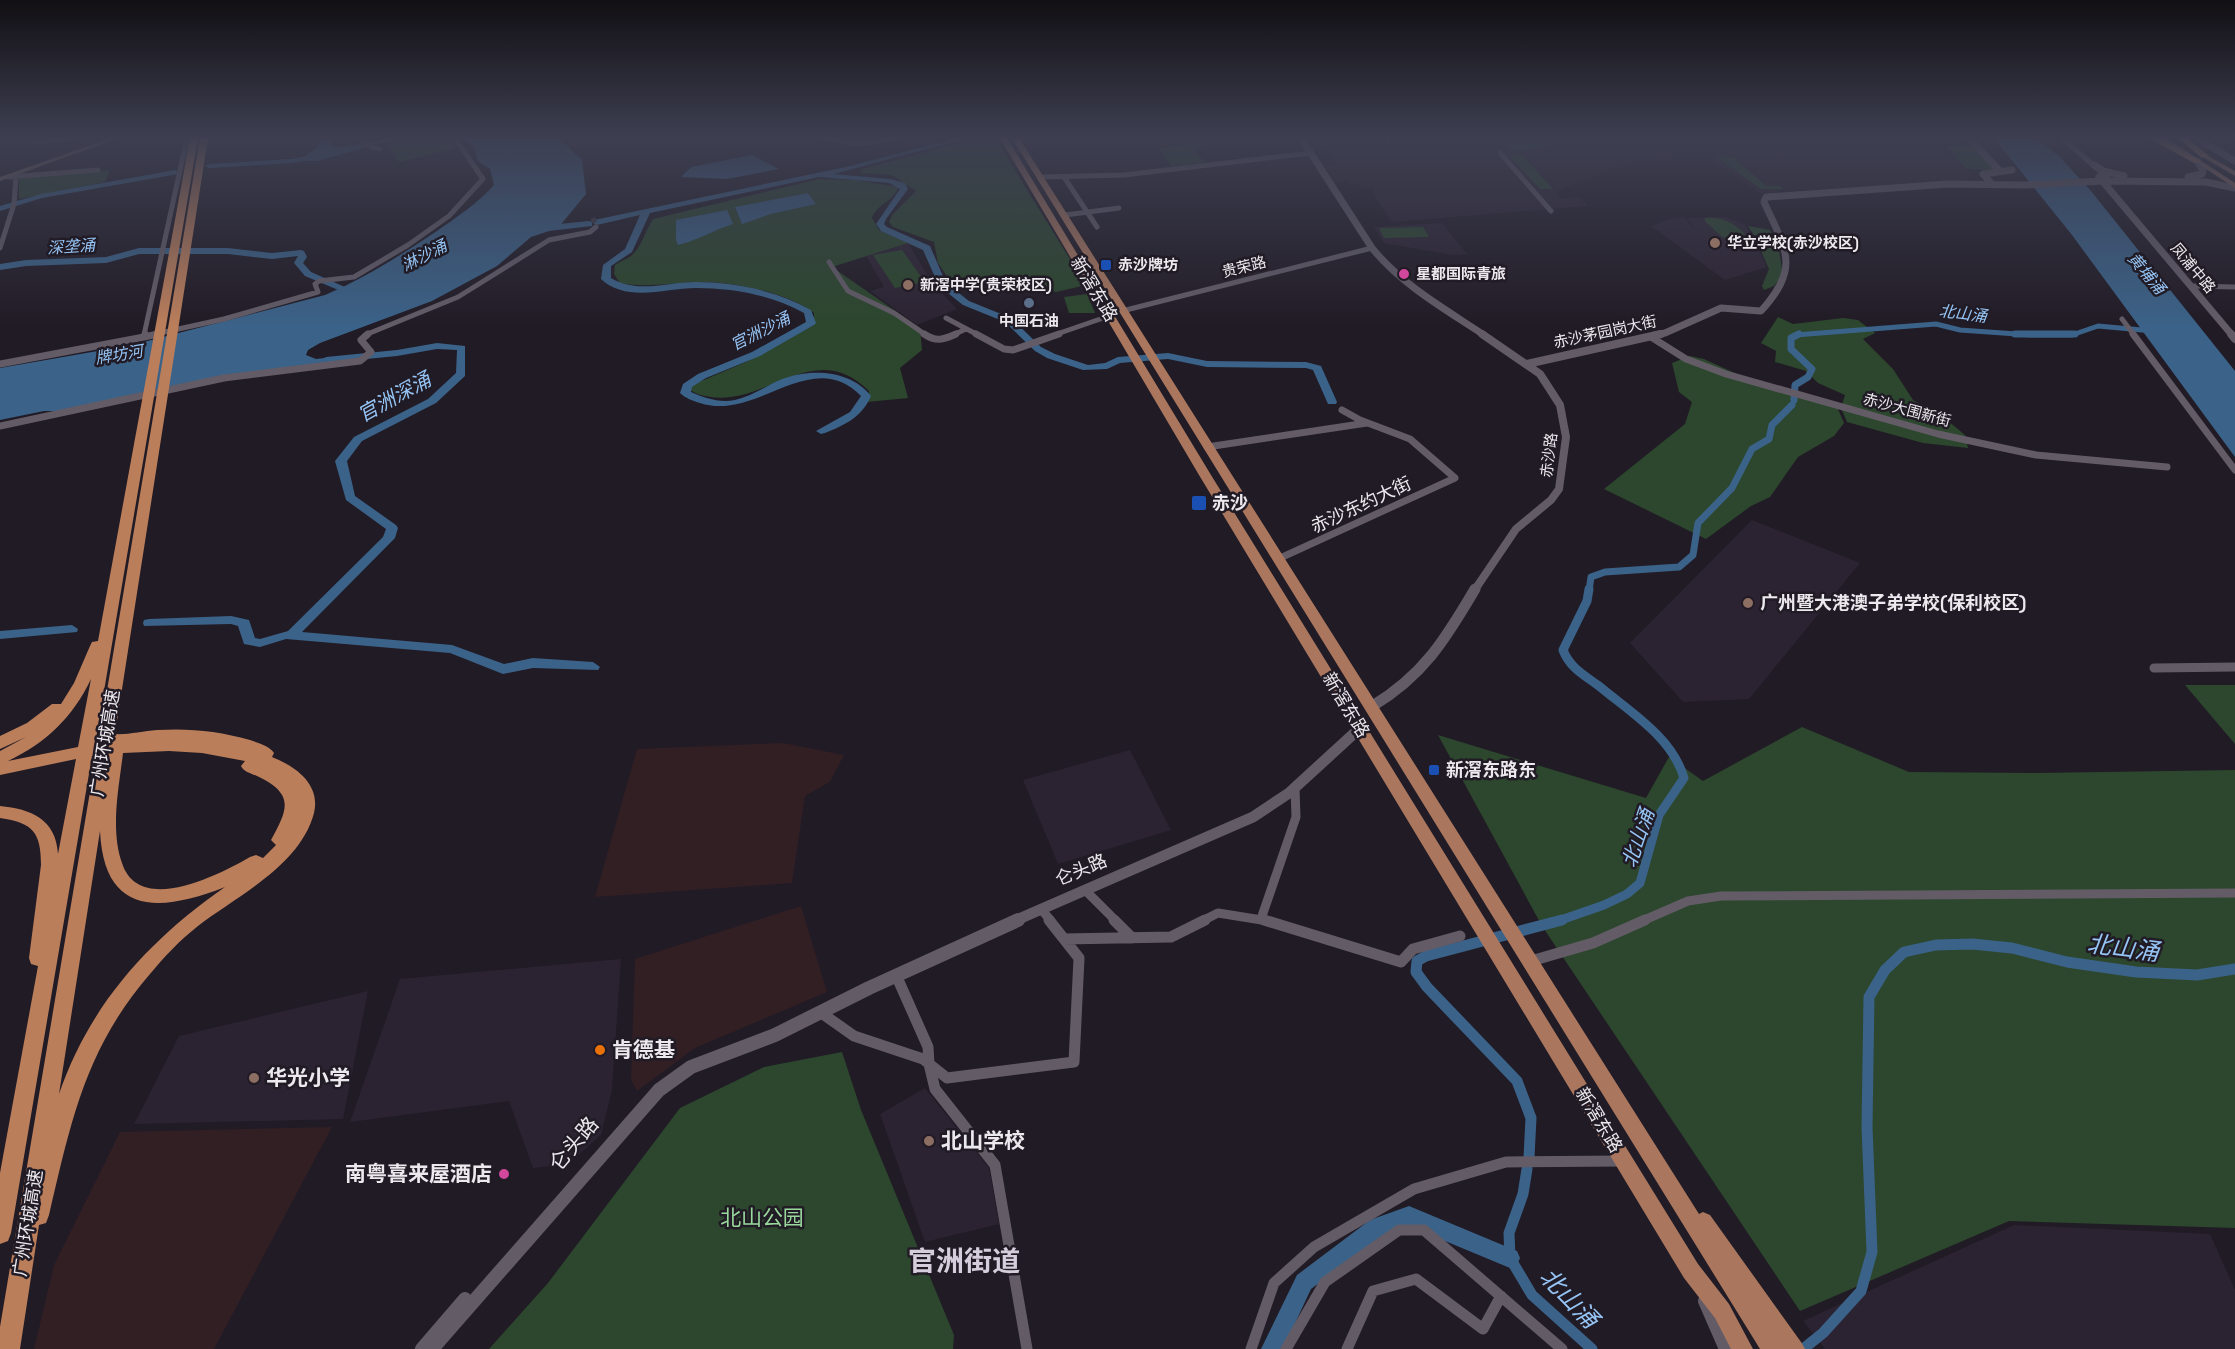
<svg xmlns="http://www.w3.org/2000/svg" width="2235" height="1349" viewBox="0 0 2235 1349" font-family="'Space Grotesk','Noto Sans SC',sans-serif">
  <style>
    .built { fill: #2c2332 }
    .industrial { fill: #311f24 }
    .green { fill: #2c472d; fill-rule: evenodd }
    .water { fill: #3b6288 }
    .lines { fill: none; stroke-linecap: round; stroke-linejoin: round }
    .canal-far3 { stroke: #3b6288; stroke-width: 5 }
    .canal-far2 { stroke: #3b6288; stroke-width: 7 }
    .canal-far1 { stroke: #3b6288; stroke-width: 9 }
    .canal { stroke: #3b6288; stroke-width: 11 }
    .river { fill: #3b6288; fill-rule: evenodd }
    .minor-tunnel { stroke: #3f3a43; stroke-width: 5; stroke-dasharray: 5 2; stroke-linecap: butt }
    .minor-far3 { stroke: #635c67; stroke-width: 5 }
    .minor-far2 { stroke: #635c67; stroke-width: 7 }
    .minor-far1 { stroke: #635c67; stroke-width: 9 }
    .minor { stroke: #635c67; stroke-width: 11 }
    .tertiary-far3 { stroke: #635c67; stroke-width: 7 }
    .tertiary-far2 { stroke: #635c67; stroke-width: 8 }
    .tertiary-far1 { stroke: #635c67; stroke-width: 11 }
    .tertiary { stroke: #635c67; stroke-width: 14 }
    .secondary { fill: #7d6663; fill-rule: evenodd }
    .primary { fill: #987060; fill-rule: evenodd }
    .trunk { fill: #aa775e; fill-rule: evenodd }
    .motorway { fill: #bb7e5b; fill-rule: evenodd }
    .education-dot { fill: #8d6e63; stroke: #211b25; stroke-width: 2 }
    .transit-dot { fill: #1a4fb4; stroke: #211b25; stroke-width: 2 }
    .hotel-dot { fill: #d1479c; stroke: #211b25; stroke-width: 2 }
    .service-dot { fill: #5c6f8a; stroke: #211b25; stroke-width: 2 }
    .food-dot { fill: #e8710a; stroke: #211b25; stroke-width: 2 }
    .labels { text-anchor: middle; stroke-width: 5; stroke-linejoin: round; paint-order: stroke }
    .far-poi-label { font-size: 15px; font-weight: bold; fill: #ebe8ee; stroke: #211b25; text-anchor: start }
    .far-street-label { font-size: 15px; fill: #ebe8ee; stroke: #211b25 }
    .far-water-label { font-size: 16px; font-style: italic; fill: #95c4f5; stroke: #211b25 }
    .street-label { font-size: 18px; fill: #ebe8ee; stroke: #211b25 }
    .poi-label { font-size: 18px; font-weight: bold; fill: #ebe8ee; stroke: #211b25; text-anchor: start }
    .water-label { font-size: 20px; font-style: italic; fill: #95c4f5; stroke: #211b25 }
    .near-poi-label { font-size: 21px; font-weight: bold; fill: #ebe8ee; stroke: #211b25; text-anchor: start }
    .near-street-label { font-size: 21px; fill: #ebe8ee; stroke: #211b25 }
    .near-park-label { font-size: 21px; fill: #98d89c; stroke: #211b25 }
    .near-water-label { font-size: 24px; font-style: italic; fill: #95c4f5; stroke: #211b25 }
    .near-district-label { font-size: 28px; font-weight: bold; fill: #d5cddb; stroke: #211b25 }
  </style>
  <rect width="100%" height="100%" fill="#211b25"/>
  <path class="built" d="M1309,138H1931L1953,156L1970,174V177L1966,180L1760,193L1709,158L1636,161L1591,177L1556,192L1560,196L1558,197L1561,198L1580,197L1588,206L1392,222L1374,196L1373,188L1359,187V184H1350L1348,181L1335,182L1325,167L1337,165L1326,148H1322Z
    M1683,217L1696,230L1687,218L1725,217L1745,224L1767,267L1725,280L1651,226L1670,219Z
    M1442,223L1467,254L1452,255L1384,243L1374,227Z
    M908,243L932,283L957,309L917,325L870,291L884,287L866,256Z
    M1752,520L1860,563L1749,699L1683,702L1630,643Z
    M1130,750L1171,830L1058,864L1023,780Z
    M621,959L612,1090L601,1135L568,1164L533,1168L509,1101L350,1122L400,979Z
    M368,991L343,1119L134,1124L179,1036Z
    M925,1088L989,1168L999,1224L925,1242L880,1114Z
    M2014,1225L2210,1234L2235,1290V1349H1825L1803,1321Z"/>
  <path class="industrial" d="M783,743L844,755L830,782L805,796L792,883L595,897L637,749Z
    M801,906L827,992L695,1048L637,1091L631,1080L635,959Z
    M332,1127L214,1349H34L54,1265L120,1132Z"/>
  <path class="green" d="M413,138H449L457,148L399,162L386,144Z
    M977,138H995L1086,285L1056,292L1015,279L952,284L938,263L934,242L893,227L889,222L892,215L916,191L892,175L860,173L863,169Z
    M1500,138H1647L1646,140L1549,144L1537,149L1512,151Z
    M1198,143L1205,144L1206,146L1197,148L1196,151L1200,158L1207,162L1171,166L1159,148Z
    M1946,146H1971L1994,168L1991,170L1966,169Z
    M1520,153L1553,189H1540L1507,154Z
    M1715,156L1733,157L1766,186H1780L1783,189H1761Z
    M110,170L105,182L19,199V177Z
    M819,179L855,180L898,187C895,201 876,204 872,218L879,230L908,243L832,267L920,328L922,350L900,368L908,398L867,402L869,391C815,337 768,405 711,397C702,396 696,394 689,389L692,385L746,362L814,325V313C789,293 731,281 699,282C672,283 646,288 620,283L614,274L615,265C620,261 626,260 631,256C642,247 645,231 653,219ZM808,193L815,204L771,214L742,223L735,208Z
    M1705,218C1724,216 1738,225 1750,240C1733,252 1716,231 1704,220Z
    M1748,226L1770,230L1779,251L1783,275L1774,286L1764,290L1762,286L1769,269L1754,235Z
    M1423,227L1429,237L1384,238L1379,228Z
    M902,250L925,282L895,288L873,255Z
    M1087,294L1095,313H1069L1064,297Z
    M1778,317L1793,324L1843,318L1858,320L1875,333L1863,339L1893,369L1913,400L1942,416L1965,435L1968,448L1923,443L1847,422L1841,408L1845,395L1818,383L1806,371L1775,362L1776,351L1761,343Z
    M1690,356L1704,359L1763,386L1837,407L1844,423L1834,436L1798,457L1770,497L1751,506L1706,539L1604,489L1685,424L1692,402L1679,392L1672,363Z
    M2185,685H2235V744Z
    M1802,727L1909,772L2037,773L2235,770V1228L2009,1221L1800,1311L1542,926L1438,735L1646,798L1669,757L1703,781Z
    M842,1052L861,1110L954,1335L953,1349H489L548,1283L680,1108L764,1067Z"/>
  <path class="water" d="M323,138H334L330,145L341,147L373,142L374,145L317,161L303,160L304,157L315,149Z
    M462,138H559L582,160L586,194L558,228L531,237L497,266L432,301L320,343L308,350L306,355L316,359L343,356L341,361L226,375L70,411H44L0,420V368L132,345L325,295C365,278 401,255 437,231C458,216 477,204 494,185L490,169L478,161L474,147Z
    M1994,138H2036L2059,156L2091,191L2235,371V457L2072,235Z
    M752,155L779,169L727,179L681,177L691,167Z
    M808,193L816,204L771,214L742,224L735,207Z
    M727,210L733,224C714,230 698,240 678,245L676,240V220Z"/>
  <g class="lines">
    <path class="canal-far3" d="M1795,335L1936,324L1960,330L2031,335H2072L2098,326L2153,331"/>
    <path class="canal-far2" d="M2015,334H2075
      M1794,400L1795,385L1808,377L1812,369L1791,349V338L1799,334
      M1589,591L1591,577L1605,572L1679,567L1693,555L1698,523L1732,488L1752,449L1769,439L1772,425L1792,405"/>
    <path class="canal-far1" d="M1558,921L1604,905L1627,894L1640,883L1659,815L1684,778C1672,737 1630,712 1599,686C1584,675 1570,668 1563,650L1587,601L1589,589"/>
    <path class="canal" d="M1529,1157L1531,1118L1517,1081L1427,987L1416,972L1417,961L1426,956L1562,920
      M1527,1169L1523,1194L1509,1233L1510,1258L1532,1295L1592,1349
      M1803,1349L1823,1333L1861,1291L1872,1252L1867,1127L1869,997L1885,970L1904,952L1936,945L1972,944L2012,948L2067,962L2136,972L2197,975L2235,969"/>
    <path class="river" d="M388,138H400L357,149L353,147Z
      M957,138H968L834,174L890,179L905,183L908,189L886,219L884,224L887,227L930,246L946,283L969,301L1011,318L1041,347L1055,354L1088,365L1105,363L1118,357L1168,353L1207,361L1306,362L1321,366L1337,402L1336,404H1328L1313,370L1306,368L1207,367L1168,359L1120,363L1107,369L1083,370L1047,358L1035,351L1005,322L963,305L939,286L923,250L881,231L876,224L900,189L889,183L819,177L650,213L632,252L611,266V278C638,294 666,282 696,282C736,282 777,291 811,310L816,323L814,325L760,356L706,378L692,387L691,392C705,398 719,403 735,400C752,396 766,386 782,379C811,368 851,370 871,396C862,417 845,425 825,433L821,434L816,431L850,412L861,396C812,345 756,422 700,403C693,401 685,398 680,393L683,384L698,374L752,352L806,322L804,313C771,295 733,288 696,288C665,288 627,303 601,279L603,265L625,249L640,215L597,225L594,224V220L850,166Z
      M321,154H324V158L291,163L209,168L205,166L209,164L291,159Z
      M175,170L179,172L178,174L42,198L0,211V206L41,194Z
      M589,221L592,222V226L540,232L536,229L540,226Z
      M139,248H228L272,253L301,250L304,251L307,257L303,263L311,272L363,295L355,297L305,276L294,263L298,256L272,259L228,254H139L106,263L26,266L0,270V264L26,260L106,257Z
      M437,343L465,346V376L436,403L362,441L347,461L355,496L396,525L398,528L395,538L302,632L452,645L504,664L533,658L593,662L600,667L598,670L533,668L503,674L450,653L286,639L260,647L244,644L238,626L231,624L144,626L143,623L144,620L149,619L231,616L249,620L255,638L260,639L288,631L383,537L386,529L346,500L335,461L354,437L428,399L456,373L457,350L437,349L397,356L326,363L321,360L326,357L397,350Z
      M72,625L78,629L77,632L0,639V631Z
      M1409,1206L1517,1251L1520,1258L1517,1265L1510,1268L1409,1226L1383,1235L1311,1289L1283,1349H1261L1297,1275L1370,1220Z"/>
    <path class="minor-tunnel" d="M593,218L596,227"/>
    <path class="minor-far3" d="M358,138L371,147L380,149
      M824,138L856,144L900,138
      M1385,138L1388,141
      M2062,138L2107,177
      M35,142L72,138
      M1500,153L1551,211
      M8,177L98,170
      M1041,177L1124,175L1311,153
      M1064,177L1097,227
      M1065,215L1119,208
      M0,248L14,204L16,177
      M829,262L848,291L894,313L926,335
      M2190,286L2235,287
      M1122,311L1372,248
      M946,318L978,335
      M2122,319L2134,335
      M144,335L187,138
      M151,335L224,319L318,292L315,284L319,281L354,277L408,245L449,216L483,179L455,138
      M365,335L458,297L549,240L590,232L596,227
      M953,335L966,329
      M1054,335L1109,316"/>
    <path class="minor-far2" d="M924,334C936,342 943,340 956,334
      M976,334L1004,349L1013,350L1059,334
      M2133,334L2235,470
      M144,337L158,334
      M1651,337L1686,359L1726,374L1938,434L2036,455L2167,467
      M0,364L144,337L145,334
      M0,426L224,378L360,361L371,352L361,340L368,334
      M1207,447L1367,423
      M1278,559L1455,478L1410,439L1360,420L1342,410"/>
    <path class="minor-far1" d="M2154,668L2235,667
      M1085,890L1116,921
      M1041,909L1051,921
      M1261,919L1296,817L1295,788
      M1202,921L1218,913L1268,921
      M1642,921L1688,901L1721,896L2235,893"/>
    <path class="minor" d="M1114,920L1132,938
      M1264,920L1401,962L1413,949L1460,936
      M1064,939L1171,937L1205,920
      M1531,961L1593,943L1645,920
      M896,975L928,1047L929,1064L935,1089L995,1165L1027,1349
      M820,1012L854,1036L923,1059L947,1078L1074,1062L1079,958L1049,920
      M1251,1349L1274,1283L1314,1247L1414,1189L1506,1162L1624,1161
      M1286,1349L1325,1282L1399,1230H1424L1562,1349
      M1347,1349L1373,1291L1416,1279L1483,1329L1501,1296"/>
    <path class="tertiary-far3" d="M1301,138L1372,248C1402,285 1445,309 1484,335
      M1969,138L1998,169L1995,172
      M2197,138L2235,161
      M2094,165L2103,171L2124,176
      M2099,177L2232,335
      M2188,177L2202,174L2203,170L2197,161
      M1991,183L1983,174L2012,170
      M1655,335L1665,333L1721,308L1761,311C1801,267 1786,250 1764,202L1766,197L1948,184L2026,185L2102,181L2206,182L2235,188"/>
    <path class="tertiary-far2" d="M2231,334L2235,339
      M1527,364L1661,334
      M1474,591L1516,529L1551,500L1559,489L1566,437L1560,405L1540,374L1482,334"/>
    <path class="tertiary-far1" d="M1371,707C1423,676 1445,640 1475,589
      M1014,921L1253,817L1289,793L1360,728"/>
    <path class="tertiary" d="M1705,1301L1726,1349
      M422,1349L465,1299
      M432,1349L659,1090L691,1067L775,1035L869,988L1018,920"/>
    <path class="secondary" d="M111,138H119L0,181V177Z"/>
    <path class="primary" d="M2159,138H2166L2235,183V188Z
      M2203,153L2235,171V176L2201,156V154Z"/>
    <path class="trunk" d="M1000,138H1007L1211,475L1698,1264L1729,1304L1753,1349H1731L1715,1318L1684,1278L1199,475Z
      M1012,138H1019L1699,1214L1703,1212L1710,1215L1801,1342L1805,1349H1760Z"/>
    <path class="motorway" d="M190,138H198L95,744H98L200,138H208L115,734C127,735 143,731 157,730C189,728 219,731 250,740C258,743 270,746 274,753L272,757C295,766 321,784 314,813C300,866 238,895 198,926C180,940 164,957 150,974C85,1049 71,1122 49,1215L46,1223L39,1225L20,1349H0V1327L96,756H92L11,1233L8,1241L0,1244V1173L38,966L31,964L29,958L41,865C41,832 33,823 0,818V806C31,809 56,819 58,854L76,759L0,775V751L26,737L0,749V736L27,723L52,704H61L74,683L90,646L92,642L98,641ZM91,679L78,747L8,761C46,743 73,717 91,679ZM169,751L202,753L245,761L241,766C244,772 250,773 257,776C295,794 288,809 271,840L276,845L263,858L256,855L250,857C219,875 139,916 122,863C110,829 119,787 123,753ZM100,831C104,917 161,912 225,887C149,940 90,1004 59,1094Z
      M2149,138H2159L2201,161L2194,163Z
      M2178,138H2187L2209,156L2202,158Z"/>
  </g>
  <linearGradient id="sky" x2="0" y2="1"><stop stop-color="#120f14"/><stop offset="0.42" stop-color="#3d3f51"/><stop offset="1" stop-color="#3d3f51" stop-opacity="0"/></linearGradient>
  <rect width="2235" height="326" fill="url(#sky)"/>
  <g class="education-dot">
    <circle cx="1715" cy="243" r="6"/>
    <circle cx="908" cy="285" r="6"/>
    <circle cx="1748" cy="603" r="6"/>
    <circle cx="254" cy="1078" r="6"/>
    <circle cx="929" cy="1141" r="6"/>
  </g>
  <g class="transit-dot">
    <rect x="1100" y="259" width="12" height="12" rx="3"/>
    <rect x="1191" y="495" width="16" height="16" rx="3"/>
    <rect x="1428" y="764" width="12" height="12" rx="3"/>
  </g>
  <g class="hotel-dot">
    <circle cx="1404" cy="274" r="6"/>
    <circle cx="504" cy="1174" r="6"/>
  </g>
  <circle class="service-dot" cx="1029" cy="303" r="6"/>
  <circle class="food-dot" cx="600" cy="1050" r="6"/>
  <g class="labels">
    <g class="far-poi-label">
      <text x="1727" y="248">华立学校(赤沙校区)</text>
      <text x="1118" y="270">赤沙牌坊</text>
      <text x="1416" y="279">星都国际青旅</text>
      <text x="920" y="290">新滘中学(贵荣校区)</text>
      <text x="1029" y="326" text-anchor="middle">中国石油</text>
    </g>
    <g class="far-street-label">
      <text transform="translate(1244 267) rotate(-14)" y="5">贵荣路</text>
      <text transform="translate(2193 268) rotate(50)" y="5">凤浦中路</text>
      <text transform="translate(1605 332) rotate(-12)" y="5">赤沙茅园岗大街</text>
      <text transform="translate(1907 410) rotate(15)" y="5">赤沙大围新街</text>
      <text transform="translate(1549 455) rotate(-83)" y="5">赤沙路</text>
    </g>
    <g class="far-water-label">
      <text transform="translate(71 246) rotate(-4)" y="6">深垄涌</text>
      <text transform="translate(424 255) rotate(-27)" y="6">淋沙涌</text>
      <text transform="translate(2147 273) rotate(50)" y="6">黄埔涌</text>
      <text transform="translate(1963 313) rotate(7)" y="6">北山涌</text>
      <text transform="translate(760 331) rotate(-27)" y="6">官洲沙涌</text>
      <text transform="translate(119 354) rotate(-9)" y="6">牌坊河</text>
    </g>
    <g class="street-label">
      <text transform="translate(1094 289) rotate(59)" y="6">新滘东路</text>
      <text transform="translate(1361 505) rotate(-25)" y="6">赤沙东约大街</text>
      <text transform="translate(1346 705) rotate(59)" y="6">新滘东路</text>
      <text transform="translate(105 743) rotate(-81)" y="6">广州环城高速</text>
      <text transform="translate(1081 870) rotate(-23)" y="6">仑头路</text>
      <text transform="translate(1599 1120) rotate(59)" y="6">新滘东路</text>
      <text transform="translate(28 1223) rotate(-81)" y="6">广州环城高速</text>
    </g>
    <g class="poi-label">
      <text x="1212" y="509">赤沙</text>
      <text x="1760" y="609">广州暨大港澳子弟学校(保利校区)</text>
      <text x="1446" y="776">新滘东路东</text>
    </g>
    <g class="water-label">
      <text transform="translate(394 397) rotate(-29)" y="7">官洲深涌</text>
      <text transform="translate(1638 838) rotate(-71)" y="7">北山涌</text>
    </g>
    <g class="near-poi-label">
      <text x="612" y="1057">肯德基</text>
      <text x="266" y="1085">华光小学</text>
      <text x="941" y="1148">北山学校</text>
      <text x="492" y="1181" text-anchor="end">南粤喜来屋酒店</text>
    </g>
    <g class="near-street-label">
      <text transform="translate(574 1144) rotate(-50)" y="7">仑头路</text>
    </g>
    <g class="near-park-label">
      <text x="762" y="1225">北山公园</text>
    </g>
    <g class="near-water-label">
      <text transform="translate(2123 948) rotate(7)" y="8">北山涌</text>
      <text transform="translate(1569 1298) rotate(46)" y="8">北山涌</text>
    </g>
    <g class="near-district-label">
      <text x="964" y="1271">官洲街道</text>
    </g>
  </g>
</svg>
